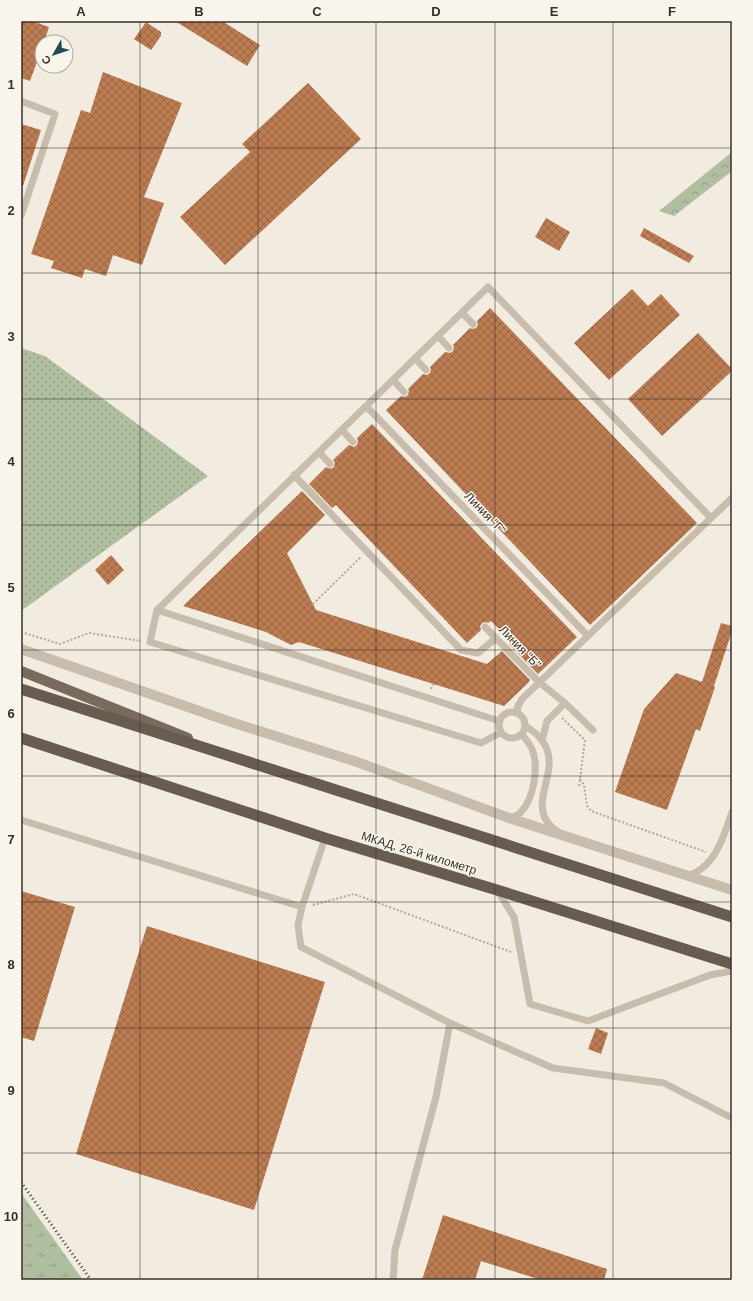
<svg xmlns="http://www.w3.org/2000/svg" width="753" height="1301" viewBox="0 0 753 1301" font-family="Arial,sans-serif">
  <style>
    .grass { fill: url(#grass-dots) }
    .forest { fill: url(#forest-crowns) }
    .park { fill: url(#park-tufts) }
    .building { fill: url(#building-cross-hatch) }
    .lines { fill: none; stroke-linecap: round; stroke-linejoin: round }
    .path { stroke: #b4a896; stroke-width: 2; stroke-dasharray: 2 2; stroke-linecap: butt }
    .service { stroke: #c8bdac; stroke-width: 7 }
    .tertiary { stroke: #c8bdac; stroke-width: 10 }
    .primary { stroke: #786a5d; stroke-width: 10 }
    .trunk { stroke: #685b50; stroke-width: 11 }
    .rail { stroke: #37302a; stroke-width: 3; stroke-dasharray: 1 3; stroke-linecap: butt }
    .grid { fill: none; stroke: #37302a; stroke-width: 1; stroke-opacity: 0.55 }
    .labels { text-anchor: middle; stroke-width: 3; stroke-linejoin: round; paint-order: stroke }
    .street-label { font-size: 12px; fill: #37302a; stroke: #f9f5ec }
    .neatline { fill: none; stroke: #37302a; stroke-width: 1.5 }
    .grid-label { font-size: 13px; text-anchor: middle; font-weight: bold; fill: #37302a }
  </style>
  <defs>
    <pattern id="grass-dots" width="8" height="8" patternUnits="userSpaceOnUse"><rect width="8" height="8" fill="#b0bfa0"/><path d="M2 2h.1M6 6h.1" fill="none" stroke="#909c83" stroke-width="1.8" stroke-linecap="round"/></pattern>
    <pattern id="forest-crowns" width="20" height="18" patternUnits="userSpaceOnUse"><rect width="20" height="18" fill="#b0bfa0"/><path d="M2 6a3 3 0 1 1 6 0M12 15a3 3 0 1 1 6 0" fill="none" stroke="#909c83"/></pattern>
    <pattern id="park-tufts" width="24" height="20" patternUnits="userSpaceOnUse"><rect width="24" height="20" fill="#b0bfa0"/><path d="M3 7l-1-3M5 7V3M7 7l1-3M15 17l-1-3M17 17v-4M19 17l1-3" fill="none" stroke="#909c83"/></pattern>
    <pattern id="building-cross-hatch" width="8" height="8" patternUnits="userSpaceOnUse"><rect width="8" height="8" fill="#bc7c52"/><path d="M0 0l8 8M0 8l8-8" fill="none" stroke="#9a6644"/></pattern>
  </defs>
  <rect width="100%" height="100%" fill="#f1ebe0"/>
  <path class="grass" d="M21,348L45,356L208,476L21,611Z"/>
  <path class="forest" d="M732,152V171L674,216L659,211Z"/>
  <path class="park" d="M21,1193L83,1280H21Z"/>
  <path class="building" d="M21,21H32L49,27L44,42H42V48L30,81L21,78Z
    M175,21H222L260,45L247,66Z
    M146,22L161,32V36L151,50L134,39Z
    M103,72L182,103L144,197L164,203L142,265L113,255L106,276L85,269L82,278L51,268L54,261L31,254L81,110L90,113Z
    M308,83L361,139L225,265L180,217L250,152L242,144Z
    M21,124L41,130L23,186L21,185Z
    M546,218L570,232L559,251L535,237Z
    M644,228L694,256L689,263L640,236Z
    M632,289L648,306L661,294L680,315L609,380L574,343Z
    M490,308L697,523L590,625L386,410L401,396L405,397L408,395L409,391L408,389L423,374L427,375L430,373L431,369L430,367L445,352L450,353L453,351L454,347L453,345L470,328L472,329L476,328L478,325L477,321Z
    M698,333L732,369V371L662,436L628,399Z
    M372,424L577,637L538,674L509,644L512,642L491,621L488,623L486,622L482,623L480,626L481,630L467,643L336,505L332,508L309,484L326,467L331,469L334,467L335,463L333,460L349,445L354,447L357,445L358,441L357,438Z
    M302,491L325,515L287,553L316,610L487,664L502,651L530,680L528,683L504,706L299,642L291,645L266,632L183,606Z
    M111,555L124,570L108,585L95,570Z
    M721,623L732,626V631L714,686L715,687L700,731L696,729L667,810L615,792L644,709L676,673L702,682Z
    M21,891L75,907L34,1041L21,1037Z
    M147,926L325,982L254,1210L76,1154Z
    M596,1028L608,1033L601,1054L588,1049Z
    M443,1215L607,1269L604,1280H541L481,1261L475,1280H422Z"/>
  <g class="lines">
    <path class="path" d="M313,604L361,557
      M21,632L60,644L89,633L141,641
      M431,689L433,684
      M562,718L585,740L579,787
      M580,779L584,785L587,806L591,811L706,852
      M313,905L354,894L511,952"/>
    <path class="service" d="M21,101L55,114L21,216
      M462,313L473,324
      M438,336L449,348
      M415,358L426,370
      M393,380L404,392
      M366,406L588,636
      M342,430L353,442
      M319,452L330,464
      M294,475L461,650L478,653L496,638
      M157,610L499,721
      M485,627L539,682L565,703L593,730
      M499 725a13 13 0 1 1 26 0a13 13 0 1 1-26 0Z
      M517,713L518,706L522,699L732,498
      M525,726C534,731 540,736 545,745C558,770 536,793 544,816C547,823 552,828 558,832
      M500,733L481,743L150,642L157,610L488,287L711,518
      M542,740L547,721L565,703
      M509,818C512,817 517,816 520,813C534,800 539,766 532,749C530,744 525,739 522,734
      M21,820L302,907L325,838
      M687,876C715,868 724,836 732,812
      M497,890L514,917L530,1004L588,1021L710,975L732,971
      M302,907L298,925L301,947L450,1023L436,1097L395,1250L393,1280
      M450,1023L553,1068L664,1083L732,1118"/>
    <path class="tertiary" d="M21,649L231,722L357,762L509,818L732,890"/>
    <path class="primary" d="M21,671L188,738"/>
    <path class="trunk" d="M21,689L732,917
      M21,738L325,838L497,890L732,964"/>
    <path class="rail" d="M21,1182L91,1280"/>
  </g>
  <path class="grid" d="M140,21V1280M258,21V1280M376,21V1280M495,21V1280M613,21V1280M21,148H732M21,273H732M21,399H732M21,525H732M21,650H732M21,776H732M21,902H732M21,1028H732M21,1153H732"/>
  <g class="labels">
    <g class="street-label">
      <text transform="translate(485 513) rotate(46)" y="4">Линия "Г"</text>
      <text transform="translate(520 647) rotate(46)" y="4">Линия "Б"</text>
      <text transform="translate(419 853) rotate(17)" y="4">МКАД, 26-й километр</text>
    </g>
  </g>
  <rect width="753" height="1301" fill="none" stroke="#f9f5ec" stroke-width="44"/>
  <g transform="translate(54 54) rotate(231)"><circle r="19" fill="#f9f5ec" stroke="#aba69e"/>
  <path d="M0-3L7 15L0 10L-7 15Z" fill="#234b55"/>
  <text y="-6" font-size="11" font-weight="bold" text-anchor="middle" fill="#37302a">С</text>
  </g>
  <rect x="22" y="22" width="709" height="1257" class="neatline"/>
  <g class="grid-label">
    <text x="81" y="16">A</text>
    <text x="199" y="16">B</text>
    <text x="317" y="16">C</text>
    <text x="436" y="16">D</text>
    <text x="554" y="16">E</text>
    <text x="672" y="16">F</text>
    <text x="11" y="89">1</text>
    <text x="11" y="215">2</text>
    <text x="11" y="341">3</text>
    <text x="11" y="466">4</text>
    <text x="11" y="592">5</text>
    <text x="11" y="718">6</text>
    <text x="11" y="844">7</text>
    <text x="11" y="969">8</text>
    <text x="11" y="1095">9</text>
    <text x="11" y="1221">10</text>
  </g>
</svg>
